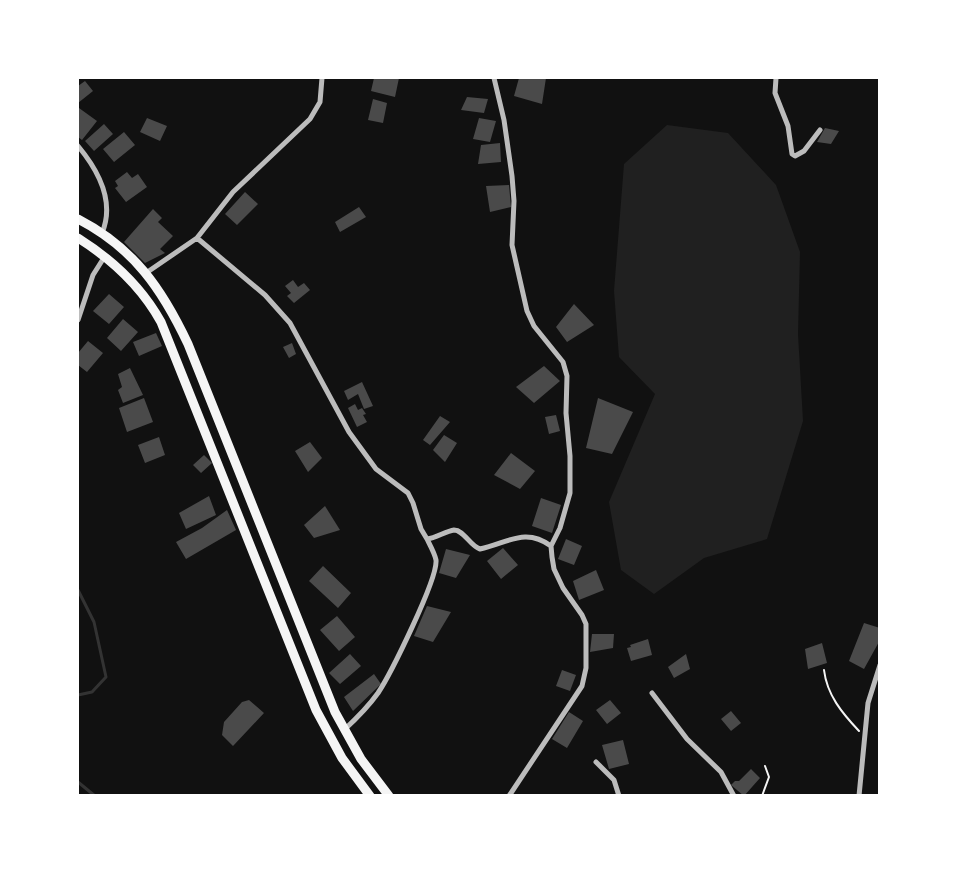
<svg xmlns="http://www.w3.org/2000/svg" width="957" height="873" viewBox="0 0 957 873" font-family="Lato,sans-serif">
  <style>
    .green { fill: #202020 }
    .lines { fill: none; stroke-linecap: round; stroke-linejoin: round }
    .stream { stroke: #333; stroke-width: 3 }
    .building { fill: #4a4a4a }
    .path { stroke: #f5f5f5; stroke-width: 2 }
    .minor { stroke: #bcbcbc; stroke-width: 5 }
    .secondary { stroke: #f5f5f5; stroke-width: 9 }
  </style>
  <rect width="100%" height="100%" fill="#111"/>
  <path class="green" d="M667,125L728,133L776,185L800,252L798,334L803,421L767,539L704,558L654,594L621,570L609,502L655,394L619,357L614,291L624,164Z"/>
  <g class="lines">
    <path class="stream" d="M78,590L94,622L106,677L92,692L78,695
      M78,782L95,796"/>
  </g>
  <path class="building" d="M374,78H399L395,97L371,91Z
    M519,78H546L542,104L514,96Z
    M85,81L93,91L78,103V86Z
    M467,97L488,99L484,113L461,110Z
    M373,99L387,103L383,123L368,120Z
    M79,108L97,121L82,140L78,137Z
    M147,118L167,126L160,141L140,132Z
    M479,118L496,121L490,142L473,139Z
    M104,124L113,134L94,151L85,141Z
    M825,128L839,131L831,144L817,142Z
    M124,132L135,145L114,162L103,149Z
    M500,143L501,162L478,164L481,145Z
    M127,172L132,178L138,174L147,187L126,202L115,188L118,186L115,181Z
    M509,185L511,207L490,212L486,186Z
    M245,192L258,204L237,225L225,214Z
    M359,207L366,217L340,232L335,222Z
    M153,209L162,218L158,222L173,236L160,249L165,253L145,263L124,242Z
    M293,280L298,287L304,283L310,290L294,303L287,296L291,293L285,286Z
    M109,294L124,307L109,324L93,311Z
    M574,304L594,325L567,342L556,327Z
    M123,319L138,332L121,351L107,338Z
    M156,333L162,346L139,356L133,342Z
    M88,341L103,353L87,372L78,365V353Z
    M292,343L296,354L289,358L283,347Z
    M544,366L560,381L534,403L516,387Z
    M130,368L143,395L123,403L118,390L122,387L118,374Z
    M362,382L373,406L364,409L358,394L348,400L344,391Z
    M144,398L153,422L127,432L119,408Z
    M598,398L633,412L612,454L586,448Z
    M355,404L358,410L362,408L366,414L363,415L367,422L357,427L348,408Z
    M556,415L560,431L549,434L545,417Z
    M440,416L450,422L430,445L423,440Z
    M444,435L457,443L445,462L433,450Z
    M159,437L165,455L145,463L138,445Z
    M310,442L322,458L308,472L295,451Z
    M511,453L535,471L520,489L494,475Z
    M204,455L212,463L201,473L193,465Z
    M209,496L216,515L186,529L179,513Z
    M541,498L561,505L552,533L532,526Z
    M325,506L340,530L314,538L304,525Z
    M227,510L236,530L186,559L176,542L202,528Z
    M566,539L582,546L574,565L558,559Z
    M503,548L518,565L501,579L487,561Z
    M446,549L470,555L456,578L439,573Z
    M323,566L351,593L338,608L309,581Z
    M596,570L604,590L579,600L573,581Z
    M427,606L451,612L433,642L414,636Z
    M337,616L355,637L339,651L320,630Z
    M864,623L880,628V640L864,669L849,661Z
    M592,634H614L613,648L590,652Z
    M648,639L652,655L631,661L627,648L631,647L630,645Z
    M822,643L827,663L808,669L805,649Z
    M350,654L361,666L340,684L329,673Z
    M686,654L690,669L674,678L668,667Z
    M562,670L576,675L570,691L556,686Z
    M374,674L381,684L353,711L344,697Z
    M249,700L264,713L233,746L222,735L224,722L242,702Z
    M610,700L621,713L607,724L596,710Z
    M731,711L741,723L731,731L721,719Z
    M569,712L583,721L567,748L552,739Z
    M623,740L629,764L609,769L602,745Z
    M751,769L760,778L744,796L731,785L735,781H739Z"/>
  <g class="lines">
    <path class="path" d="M824,670C827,695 842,713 859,731
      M762,796L769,777L765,766"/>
    <path class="minor" d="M494,78L504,120L512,176L514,201L512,245L527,311L534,326L563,362L567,376L566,413L570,456V493L560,528L551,546L552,557L554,569L563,588L582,615L586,624V668L582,686L509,796
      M776,78L775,93L788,126L792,154L795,156L804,151L820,130
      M78,146C98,170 115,202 102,233
      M197,238L265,295L290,323L349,432L376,469L408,493L413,503L421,529L427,539
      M146,273L197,238L233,192L310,119L320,102L322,78
      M78,320L93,275L105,256
      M652,693L687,739L721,772L734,796
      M344,730C357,718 368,707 378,693C390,675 438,579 436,560C435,554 430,545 427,539C436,538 446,531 454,530C464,530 470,546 480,549C508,543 525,527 551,546
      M596,762L614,780L619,796
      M859,796L868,703L880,665"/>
    <path class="secondary" d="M78,219C134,248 162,289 188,344L335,712L361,759L389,796
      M78,238C113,260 141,286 161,322L316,710L342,758L370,796"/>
  </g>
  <rect width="957" height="873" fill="none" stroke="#ffffff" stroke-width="158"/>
</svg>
